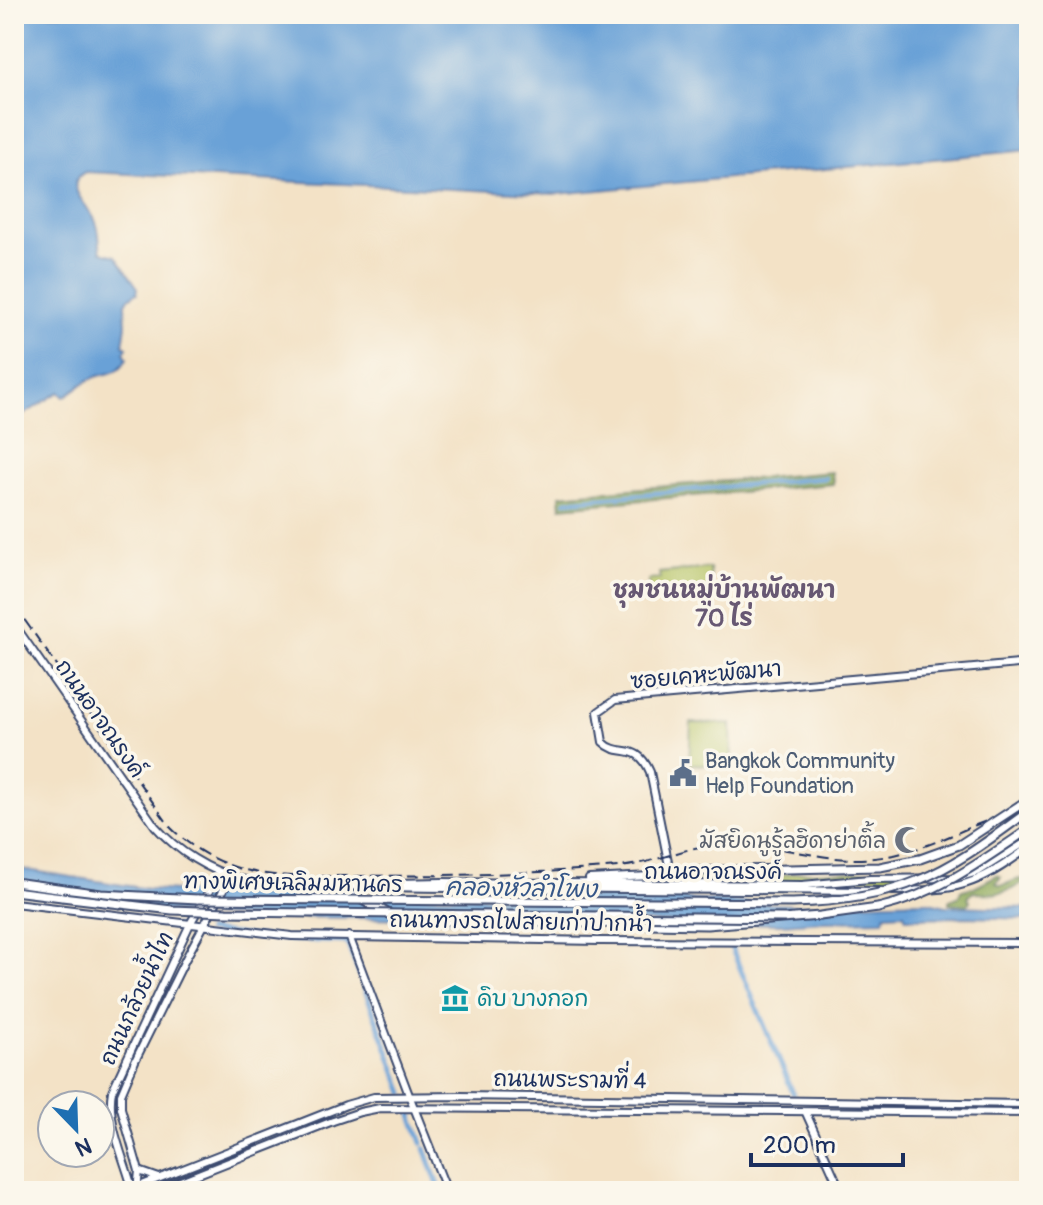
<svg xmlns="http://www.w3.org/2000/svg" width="1043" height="1205" viewBox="0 0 1043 1205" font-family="Pangolin,'Playpen Sans Thai',sans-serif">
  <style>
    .green { fill: #b6c466; stroke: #687a62; stroke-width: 2 }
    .forest { fill: #90aa5b; stroke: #566c5c; stroke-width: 2 }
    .water { fill: #69a1d7; stroke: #42689a; stroke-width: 2 }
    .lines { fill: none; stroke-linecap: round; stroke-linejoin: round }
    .canal { stroke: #69a1d7; stroke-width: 5 }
    .secondary-casing { stroke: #3b4a6e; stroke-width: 10 }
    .primary-casing { stroke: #3b4a6e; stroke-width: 10 }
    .highway-casing { stroke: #3b4a6e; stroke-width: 11 }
    .secondary { stroke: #fff; stroke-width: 6 }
    .primary { stroke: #fff; stroke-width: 6 }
    .highway { stroke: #fff; stroke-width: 7 }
    .rail { stroke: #1b2f5e; stroke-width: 2; stroke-dasharray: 12 6; stroke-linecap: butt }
    .highway-bridge-casing { stroke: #3b4a6e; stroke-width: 11; stroke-linecap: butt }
    .highway-bridge { stroke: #fff; stroke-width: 7 }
    .labels { text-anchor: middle; stroke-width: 7; stroke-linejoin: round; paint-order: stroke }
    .street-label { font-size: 22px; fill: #1b2f5e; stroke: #fbf7ec }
    .service-label { font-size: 22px; fill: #4e5e75; stroke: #fbf7ec; text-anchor: start }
    .worship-label { font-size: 22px; fill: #5b616d; stroke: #fbf7ec; text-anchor: end }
    .culture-label { font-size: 22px; fill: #0d838f; stroke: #fbf7ec; text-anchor: start }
    .neighbourhood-label { font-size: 24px; font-weight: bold; fill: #675873; stroke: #fbf7ec }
    .water-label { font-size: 24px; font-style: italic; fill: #365788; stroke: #fbf7ec }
  </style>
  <rect width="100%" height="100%" fill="#fbf7ec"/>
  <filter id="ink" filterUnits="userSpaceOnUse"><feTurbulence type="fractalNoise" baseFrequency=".0125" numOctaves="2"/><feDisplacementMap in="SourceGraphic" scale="16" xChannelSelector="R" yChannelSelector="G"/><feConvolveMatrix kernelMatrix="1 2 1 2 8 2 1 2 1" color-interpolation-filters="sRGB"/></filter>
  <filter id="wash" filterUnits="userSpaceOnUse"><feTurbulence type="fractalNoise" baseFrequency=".006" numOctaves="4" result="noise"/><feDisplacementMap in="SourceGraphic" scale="32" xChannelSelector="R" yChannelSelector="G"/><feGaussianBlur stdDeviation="1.8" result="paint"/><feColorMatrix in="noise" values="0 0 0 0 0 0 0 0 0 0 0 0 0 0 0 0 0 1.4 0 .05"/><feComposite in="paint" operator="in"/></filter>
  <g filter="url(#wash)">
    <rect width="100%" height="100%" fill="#f3e2c6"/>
    <path class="green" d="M710,568L712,598L665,603L664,600L650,601L648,580L660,579L659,573Z
      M691,723L731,724L732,766L689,764Z
      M905,866L906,875L802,882L675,880L676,877L765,878L801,872L872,871Z"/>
    <path class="forest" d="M832,472L833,484L561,507L560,495Z
      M997,875L1001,877L996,883C1005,890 1012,878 1022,879V883C1006,895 992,895 973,892L968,897L970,902L967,905L949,903V900L958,897L962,890L974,887Z"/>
    <path class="water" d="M14,14H1029V150L557,194L85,172C61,184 88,205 95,220C100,229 99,242 101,252L116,256L138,288L137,293L129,298L125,305L126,325L123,345L127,347L124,352L127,358C119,375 109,372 93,378C83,383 73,391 64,397L59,392L14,421V359L24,352L27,348L14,326Z
      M14,868L148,889L232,895L661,898L794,905L925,901L946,906L1029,908V919L965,917L906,918L904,913L885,914L884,920L822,921L782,924L212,916L14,893Z"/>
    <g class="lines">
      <path class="canal" d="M566,501L825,478
        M143,920V922L183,928
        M207,931L292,940L347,942L404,1093
        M731,947L793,1093
        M407,1101V1102
        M411,1112L422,1143
        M425,1148L440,1191"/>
    </g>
  </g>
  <g filter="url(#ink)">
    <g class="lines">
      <g class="secondary-casing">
        <path id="secondary" d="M14,624L155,826C177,851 209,871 241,879C273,887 306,885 338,886C379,887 419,888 460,888C600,889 740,889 880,891
          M671,876L650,772C636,740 620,759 603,742L598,712L615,700L1029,663
          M589,879L671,875
          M353,884L442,882L802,885L870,879L958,878L978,872L1029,840
          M892,891C956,891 978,886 1029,847
          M14,903L292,936L599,941L1029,943
          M349,936L409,1095L447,1191
          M806,1113L841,1191
          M133,1191C125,1160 106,1122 112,1091L190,924L220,872
          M137,1191L139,1171L121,1108V1094L135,1061L186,958L231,876"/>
      </g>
      <g class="primary-casing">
        <path id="primary" d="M139,1171L159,1178
          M127,1191L346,1105L374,1097L460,1096L1029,1104
          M155,1191L333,1121L360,1112L380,1108L1029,1113"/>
      </g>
      <g class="highway-casing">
        <path id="highway" d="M736,870L880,867L920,859
          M671,875L699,871L726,870
          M14,882L101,894L198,899
          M333,886L396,917L407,920L707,925L820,916L878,908
          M14,891L62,897"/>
      </g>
      <use href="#secondary" class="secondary"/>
      <use href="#primary" class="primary"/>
      <use href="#highway" class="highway"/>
      <path class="rail" d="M14,605L171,828C205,861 245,875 291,876C400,876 509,876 618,867C653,864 684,847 718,844C765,840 809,859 856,859C897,859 930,845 966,829C987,820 1008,814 1029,806"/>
      <g class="highway-bridge-casing">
        <path id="highway-bridge" d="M920,859L959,845L1029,799
          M62,897L172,910L227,912L785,918
          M198,899L792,903C836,902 879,897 919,880C959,864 994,836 1029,811
          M878,908C935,895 981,862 1029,829"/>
      </g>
      <use href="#highway-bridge" class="highway-bridge"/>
    </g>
  </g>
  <defs>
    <g id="civic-bare" transform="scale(2.16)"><path d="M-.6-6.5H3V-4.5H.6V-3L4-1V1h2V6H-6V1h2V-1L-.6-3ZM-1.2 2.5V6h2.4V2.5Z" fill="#5c6f8a" stroke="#fbf7ec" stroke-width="2.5" paint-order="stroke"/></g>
    <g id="mosque-bare" transform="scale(2.16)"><path d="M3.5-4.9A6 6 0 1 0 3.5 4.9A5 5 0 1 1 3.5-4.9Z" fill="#6b7280" stroke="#fbf7ec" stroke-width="2.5" paint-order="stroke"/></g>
    <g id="museum-bare" transform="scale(2.16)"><path d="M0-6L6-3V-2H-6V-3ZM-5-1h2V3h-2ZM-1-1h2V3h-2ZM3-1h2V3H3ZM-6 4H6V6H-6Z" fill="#0f9aa8" stroke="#fbf7ec" stroke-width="2.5" paint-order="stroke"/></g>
  </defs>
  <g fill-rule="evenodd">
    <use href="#civic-bare" x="683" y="773"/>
    <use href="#mosque-bare" x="908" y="840"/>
    <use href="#museum-bare" x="455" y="998"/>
  </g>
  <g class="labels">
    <g class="street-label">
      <text transform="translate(706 674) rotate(-5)" y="8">ซอยเคหะพัฒนา</text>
      <text transform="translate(101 718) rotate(55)" y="8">ถนนอาจณรงค์</text>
      <text x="713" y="879">ถนนอาจณรงค์</text>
      <text transform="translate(293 882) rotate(1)" y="8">ทางพิเศษเฉลิมมหานคร</text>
      <text transform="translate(521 921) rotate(1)" y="8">ถนนทางรถไฟสายเก่าปากน้ำ</text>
      <text transform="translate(136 998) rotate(-65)" y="8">ถนนกล้วยน้ำไท</text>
      <text transform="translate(570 1079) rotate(1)" y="8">ถนนพระรามที่ 4</text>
    </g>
    <g class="service-label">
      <text x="705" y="768">Bangkok Community<tspan x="705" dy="25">Help Foundation</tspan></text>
    </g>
    <g class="worship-label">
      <text x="886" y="848">มัสยิดนูรู้ลฮิดาย่าติ้ล</text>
    </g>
    <g class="culture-label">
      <text x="477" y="1006">ดิบ บางกอก</text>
    </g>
    <g class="neighbourhood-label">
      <text x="724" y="598">ชุมชนหมู่บ้านพัฒนา<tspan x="724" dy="28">70 ไร่</tspan></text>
    </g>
    <g class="water-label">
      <text transform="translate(521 888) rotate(1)" y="8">คลองหัวลำโพง</text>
    </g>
  </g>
  <rect width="1043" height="1205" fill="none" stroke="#fbf7ec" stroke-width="48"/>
  <g transform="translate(76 1129) rotate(157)"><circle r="38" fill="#fbf7ec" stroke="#a1a7b3" stroke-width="2"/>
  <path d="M0-6L14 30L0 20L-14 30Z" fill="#1f6fb2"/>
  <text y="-12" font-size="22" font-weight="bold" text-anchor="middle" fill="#1b2f5e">N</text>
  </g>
  <path d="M751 1153v12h152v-12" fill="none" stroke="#1b2f5e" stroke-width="4"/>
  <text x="763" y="1153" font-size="24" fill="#1b2f5e" stroke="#fbf7ec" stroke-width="6" paint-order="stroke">200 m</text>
</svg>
